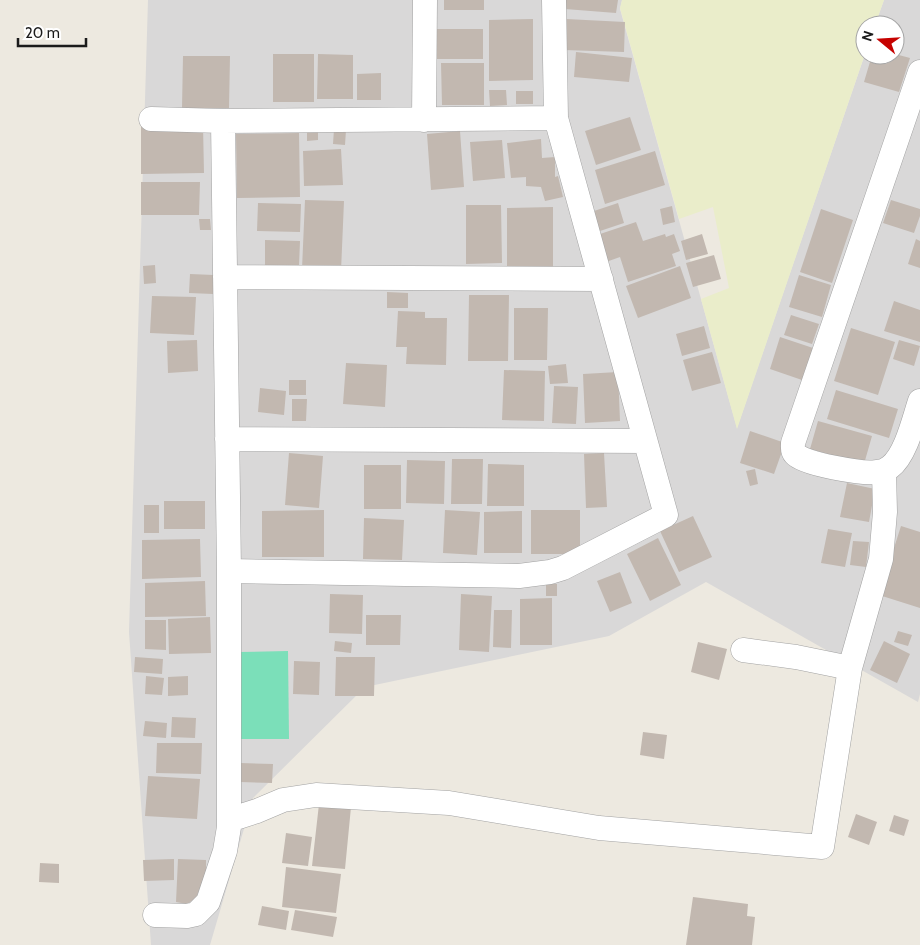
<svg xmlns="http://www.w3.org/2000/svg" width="920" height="945" viewBox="0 0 920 945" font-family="Cabin,sans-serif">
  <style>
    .residential { fill: #d9d8d8 }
    .farmland { fill: #eaedca }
    .pitch { fill: #7bdfb9 }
    .building { fill: #c2b8b0 }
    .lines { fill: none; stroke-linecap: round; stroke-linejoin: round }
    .street-casing { stroke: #a2a2a2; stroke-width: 25 }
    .street { stroke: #fff; stroke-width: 24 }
  </style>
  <rect width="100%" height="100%" fill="#ede9e0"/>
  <path class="residential" d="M148,0H622L620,9L737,428L865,54L895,55V25H875L884,0H920V694L918,702L706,582L609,636L365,687L253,798L210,945H151L129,632Z"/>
  <path class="farmland" d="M622,0H884L875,25H865V54L737,429L701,299L729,288L713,207L679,219L620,8Z"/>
  <path class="pitch" d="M288,651L289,739H240L239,652Z"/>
  <path class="building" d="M444,0H484V10H444Z
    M566,0H618L616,13L565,9Z
    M533,19V80L489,81V20Z
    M566,19L625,22L624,52L564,50Z
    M437,29H483V59H437Z
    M576,52L632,58L629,82L574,77Z
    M273,54H314V102H273Z
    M318,54L353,55V99H317Z
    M895,54L910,58L899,92L864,82L872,55H895Z
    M183,56H230L229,108H182Z
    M441,63H484V105H442Z
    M381,73V100H357V74Z
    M489,90H506L507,105L490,106Z
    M516,91H533V104H516Z
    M630,117L641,150L596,165L585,131Z
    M203,125L204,173L141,174V126Z
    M334,129L346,130L345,145L333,144Z
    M318,131V140L307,141V132Z
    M460,131L464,187L431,190L427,134Z
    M299,133L300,197L237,198L236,134Z
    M541,139L542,158L555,157V177L558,176L563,197L545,201L541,187L526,186V177L511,178L507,143Z
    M502,140L505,178L473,181L470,142Z
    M341,149L343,185L304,186L303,151Z
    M655,151L665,185L605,204L595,170Z
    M141,182H200L199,215H141Z
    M305,200L344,201L341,271L302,269Z
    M891,200L920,209V216L914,233L883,223Z
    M258,203L301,204L300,232L257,231Z
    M618,203L624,223L597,232L591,212Z
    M466,205H501L502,263L466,264Z
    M672,206L675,222L663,225L660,209Z
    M553,207V267H507V208Z
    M821,209L853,220L832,283L800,272Z
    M199,219H210L211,230H200Z
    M636,222L643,241L665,234L666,237L674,234L680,251L672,254L676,266L628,282L620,257L606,262L597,235Z
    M702,234L708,254L686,260L681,241Z
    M916,239L920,241V268L908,264Z
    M265,240L300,241L299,266H265Z
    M714,255L721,279L693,287L686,263Z
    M155,265L156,283L144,284L143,266Z
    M680,266L691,298L638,318L626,286Z
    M190,274L214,275L213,294L189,293Z
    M799,275L831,285L822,317L789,307Z
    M387,292L408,293V308H387Z
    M469,295H509L508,361H468Z
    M152,296L196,297L194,335L150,333Z
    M894,301L920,310V342L884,331Z
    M514,308H548L547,360H514Z
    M398,311L425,312V318H447L446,365L406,364L407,347H396Z
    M791,315L819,324L812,344L784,335Z
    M704,326L710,348L682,356L676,334Z
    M851,328L895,342L878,395L834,381Z
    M780,337L813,348L802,380L770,369Z
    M197,340L198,371L168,373L167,341Z
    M899,340L920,346L914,366L893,359Z
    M712,352L721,383L692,391L683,360Z
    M346,363L387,365L385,407L343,404Z
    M566,364L568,383L550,384L548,366Z
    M504,370L545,371L544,421L502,420Z
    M618,372L620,421L585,423L583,374Z
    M289,380H306V395H289Z
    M554,386L578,387L576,424L552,423Z
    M260,388L286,391L284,415L258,412Z
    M836,390L898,409L889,438L827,419Z
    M292,399H307L306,421H292Z
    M818,421L872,436L864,464L810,449Z
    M750,431L785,443L774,474L740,463Z
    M289,453L323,456L319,508L285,505Z
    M604,453L607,507L586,508L584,454Z
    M452,459H483L482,504H451Z
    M407,460L445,461L444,504L406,503Z
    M488,464L524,465V506H487Z
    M364,465H401V509H364Z
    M755,469L758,484L750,486L746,471Z
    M847,483L875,489L869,522L840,517Z
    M164,501H205V529H164Z
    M144,505H159V533H144Z
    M324,510V557H262V511Z
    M445,510L480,512L477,555L443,553Z
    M531,510H580V554H531Z
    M522,511V553H484V512Z
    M693,516L712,557L679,572L660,531Z
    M364,518L404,520L402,560L363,559Z
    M901,526L920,532V608L879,595Z
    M828,529L852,533L845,567L821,563Z
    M658,538L681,585L650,601L627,554Z
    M200,539L201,577L142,579V540Z
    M853,541L869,542L866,567L850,565Z
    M620,572L632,603L610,612L597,581Z
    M205,581L206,616L145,617V583Z
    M546,584H557V596H546Z
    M330,594L363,595L362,634L329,633Z
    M461,594L492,596L489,652L459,650Z
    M552,598V645H520V599Z
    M494,610H512L511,648L493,647Z
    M366,615H401L400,645H366Z
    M210,617L211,653L169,654L168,619Z
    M145,620H166V650L145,649Z
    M898,631L912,635L908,646L894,642Z
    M335,641L352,643L351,653L334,651Z
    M884,641L910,654L897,683L870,670Z
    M698,642L727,649L719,680L691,672Z
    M135,657L163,659L162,674L134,672Z
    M336,657H375L374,696H335Z
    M294,661L320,662L319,695L293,694Z
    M146,676L164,678L162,695L145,694Z
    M188,676V695L168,696V677Z
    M172,717L196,718L195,738L171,737Z
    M145,721L167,723L166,738L143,736Z
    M643,732L667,735L664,759L640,755Z
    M157,743H202L201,774L156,773Z
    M240,763L273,764L272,783L240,782Z
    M148,776L200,779L197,819L145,816Z
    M319,804L351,807L345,869L312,866Z
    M856,814L877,822L869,845L848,837Z
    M894,815L909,820L904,836L889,831Z
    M286,833L312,837L308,866L282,863Z
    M174,859V880L144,881L143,860Z
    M178,859L206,860V873L196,898L187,904L176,902Z
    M40,863L59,864V883L39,882Z
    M286,867L341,874L336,913L282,907Z
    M693,897L748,904L747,916L755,917L752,945H686Z
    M262,906L289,911L286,930L258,925Z
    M295,910L337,917L333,937L291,930Z"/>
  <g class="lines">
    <g class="street-casing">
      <path id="street" d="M920,72L793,443C793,447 792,451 795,454C803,464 863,474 876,472C882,472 886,470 890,467C906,455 914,419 920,401
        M151,119L223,121L556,118
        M424,120L425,0
        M225,277L601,279
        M227,439L645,441
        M229,571L519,576L550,572L563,568L666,515L556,118L554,0
        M743,650L796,657L850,668
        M229,820L257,811L283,800L316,795L449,803L599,828L822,847L850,668L881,559L885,512L884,471
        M155,915L187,916L196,914L208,902L225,851L229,827V571L223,121"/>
    </g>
    <use href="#street" class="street"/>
  </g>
  <g transform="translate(880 40) rotate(288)"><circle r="24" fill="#ffffff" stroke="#a4a4a4"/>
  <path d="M0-4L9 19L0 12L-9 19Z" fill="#c60200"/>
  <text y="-8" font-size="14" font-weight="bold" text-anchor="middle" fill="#1b1b1b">N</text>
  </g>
  <path d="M18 38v8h68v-8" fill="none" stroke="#1b1b1b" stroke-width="2.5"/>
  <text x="25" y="38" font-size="15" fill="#1b1b1b" stroke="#ffffff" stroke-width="4" paint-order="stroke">20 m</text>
</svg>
